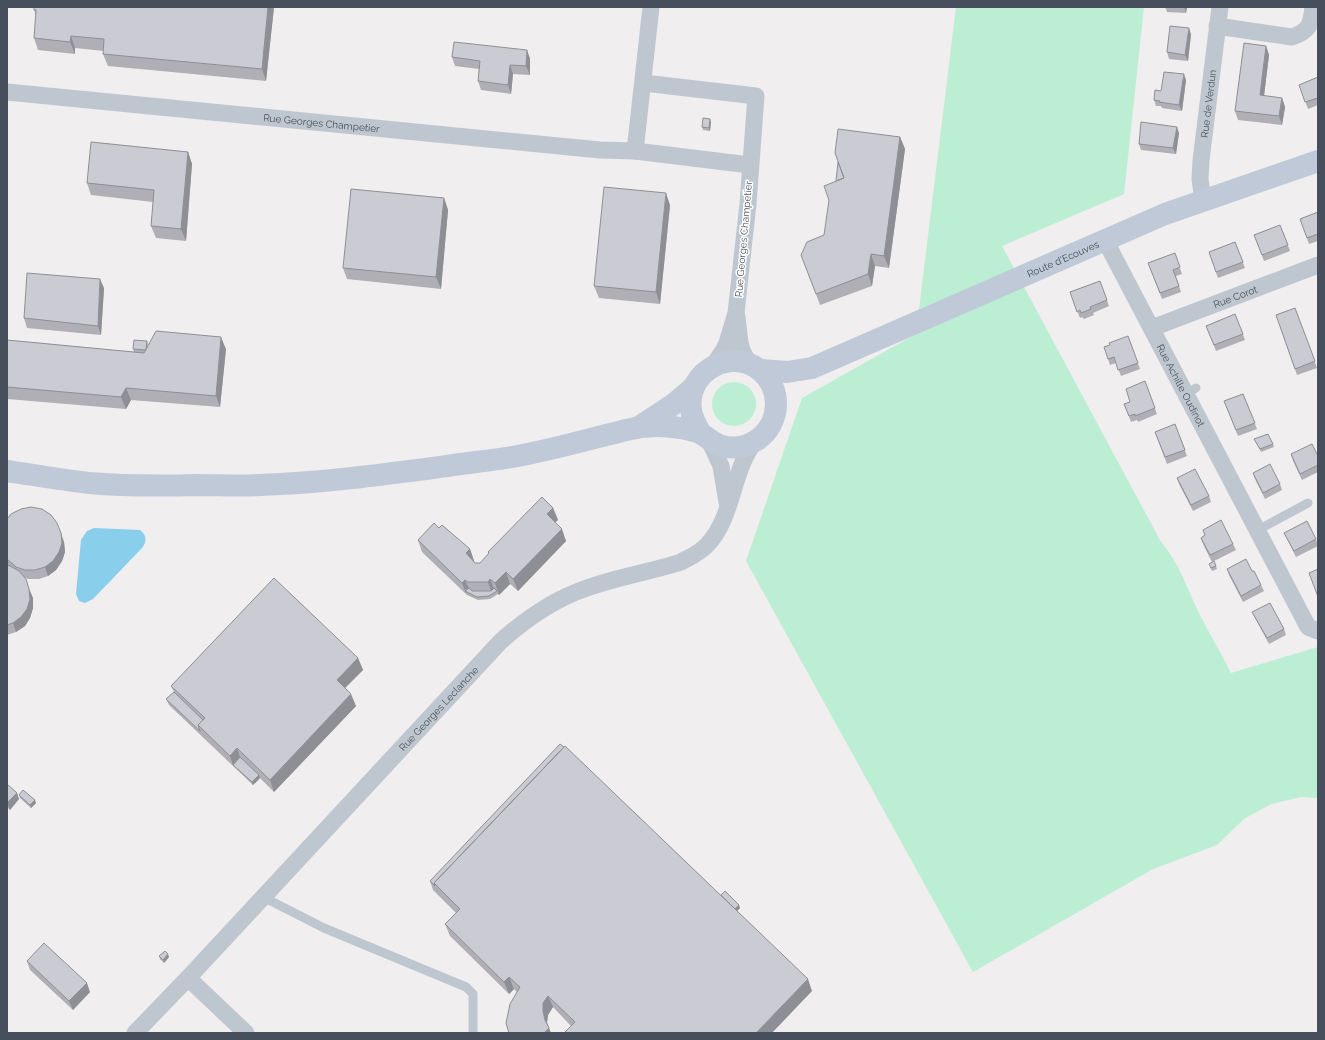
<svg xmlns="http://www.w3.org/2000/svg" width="1325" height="1040" viewBox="0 0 1325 1040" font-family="Raleway,sans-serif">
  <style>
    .green { fill: #bceed3 }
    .water { fill: #89ceeb }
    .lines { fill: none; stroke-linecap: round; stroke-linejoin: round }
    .service { stroke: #bec7d0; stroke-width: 9 }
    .minor { stroke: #bec7d0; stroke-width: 17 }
    .secondary { stroke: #c0c9d7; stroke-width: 22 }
    .wall { fill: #afafb5 }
    .shaded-wall { fill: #8e8f94 }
    .building { fill: #cbccd3; stroke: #8e8f94 }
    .labels { text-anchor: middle; stroke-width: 3; stroke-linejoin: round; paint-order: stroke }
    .street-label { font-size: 10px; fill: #464f5b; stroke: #fff }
  </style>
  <rect width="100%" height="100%" fill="#f0eeee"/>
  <path class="green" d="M956,7H1144L1124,194L1002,246L1161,542C1179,562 1187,589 1199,613C1209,633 1221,653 1231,673L1318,647V798L1301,797L1271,804L1244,819L1217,845L1153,869L973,972L746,561L802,398L916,334Z
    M712 404a22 22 0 1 1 44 0a22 22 0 1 1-44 0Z"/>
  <path class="water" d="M94,528L140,530C147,536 147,541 142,548L93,599L85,603L79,601L76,594L81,540L87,531Z"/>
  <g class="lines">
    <path class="service" d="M1186,394L1196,388
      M1256,531L1308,503
      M263,897L324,928L466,987L473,994V1033"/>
    <g class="minor">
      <path d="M1217,26L1292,37C1310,31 1311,24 1313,7"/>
      <path d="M644,83L756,96L748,204L736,313L727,343L723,351L713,366"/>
      <path id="s1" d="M7,92L600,150L635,151L750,165"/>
      <path d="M635,151L651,7"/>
      <path id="s2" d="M1203,201L1200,179L1201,160L1220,7"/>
      <path id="s3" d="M1105,240L1308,627L1318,631"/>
      <path d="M737,317L740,343L742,350L749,364"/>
      <path id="s4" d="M1152,328L1318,265"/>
      <path d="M709,440L721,466L727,502"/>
      <path id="s5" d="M188,978L501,641C527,618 554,599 587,588C617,577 650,572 681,562C690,557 700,553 707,545C727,524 731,493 741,467C744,458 749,450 754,442"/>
      <path d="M135,1033L188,978L246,1033"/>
    </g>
    <g class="secondary">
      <path id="s6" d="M760,370L787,372L812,368L1165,214L1318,161"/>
      <path d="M639,427L674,404L694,387"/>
      <path d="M7,471C34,475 62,480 89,483C125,486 161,486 196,485C218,485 239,486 260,485C320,483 380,475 440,467C464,463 488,461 512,457C552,450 592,438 631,429C651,424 674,426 694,431C704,433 709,441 719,445C747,455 776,433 776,404C776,392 771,381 763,373C735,345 685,370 691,410C692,418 696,425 700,432"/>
    </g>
  </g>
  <path class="wall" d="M34,7H274L266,81L108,66L103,54L104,51L75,48V54L38,50L34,38L36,15L34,10Z
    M1165,7H1187L1186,13L1167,12Z
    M1191,34L1188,61L1169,59L1167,52Z
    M1266,46L1269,55L1264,96L1282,98L1285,107L1282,125L1238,120L1235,111Z
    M527,50L530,59V75L513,74L511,94L481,90L478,81L479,69L455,66L452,57Z
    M1318,77V105L1308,109L1299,85Z
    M1186,80L1182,111L1162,108L1161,106H1156L1154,100L1161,91Z
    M711,122L710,131L703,130L702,127Z
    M1179,133L1176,154L1141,150L1139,144Z
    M900,137L905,149L889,268L875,266L872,286L820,305L801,254L824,235L836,181Z
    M188,152L192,164L186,241L156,238L151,226L153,202L91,195L87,183Z
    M444,198L448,210L441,289L347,279L343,268Z
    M670,205L660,304L599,298L594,286Z
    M1318,212V241L1309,244L1300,219Z
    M1280,225L1290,251L1264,261L1254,235Z
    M1235,242L1245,268L1218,278L1209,252Z
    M1175,253L1182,274L1176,276L1181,292L1162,299L1148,263Z
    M1100,281L1109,306L1093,313L1094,315L1084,319L1082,317L1080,318L1070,292Z
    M104,288L101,335L27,328L24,318Z
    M1295,308L1317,368L1297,375L1276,315Z
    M1235,314L1245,340L1216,351L1206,326Z
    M1128,336L1140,369L1121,376L1116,363L1110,365L1104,347L1110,345Z
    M7,340L134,352L133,349L147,341L148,344L147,347L226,349L220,407L131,400L126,409L7,399Z
    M1145,381L1157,414L1138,422L1137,420L1131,422L1124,404L1130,402Z
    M1243,394L1257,429L1238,436L1224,401Z
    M1175,424L1187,456L1167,464L1155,432Z
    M1254,439L1273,444L1274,447L1261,452Z
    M1291,454L1318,456V472L1302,480L1293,461Z
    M1253,473L1280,484L1282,490L1265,499L1255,479Z
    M1177,478L1209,496L1211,502L1193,511L1179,484Z
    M553,508L558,520L555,522L566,541L518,591L510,584L499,595L498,594L490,599L478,600L467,595L422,552L418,540L439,528L470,549L474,561L475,563H480L489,554L488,552Z
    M7,519L64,542L65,552L62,561L56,570L48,576L39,579H28L24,577L33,598V608L30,618L25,626L16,632L7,635V565H8L7,563Z
    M1203,530L1233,544L1236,550L1212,562L1203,544L1201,538L1205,535Z
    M1284,533L1316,539L1318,546L1296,557Z
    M1216,566L1217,569L1212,571L1210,567Z
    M1227,569L1252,571L1261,585L1264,591L1243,602L1229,575Z
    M1252,612L1284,629L1286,635L1269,644L1255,618Z
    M358,658L363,670L345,688L356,706L274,792L260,778L253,785L169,705L166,699L174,692L171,686Z
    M7,784L17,793L19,799L10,810L7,807Z
    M19,795L36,803L31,808L20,798Z
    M430,881L721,895L740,908L737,911L812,991L571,1026L553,1007L548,1015L547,1023L551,1033H509L517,992L514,989L509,994L450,936L445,924L456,913L433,890Z
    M159,956L169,957L164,963L160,959Z
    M27,961L90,992L73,1010L30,970Z"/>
  <path class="shaded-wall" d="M268,7H274L266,81L262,69Z
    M1184,7H1187L1186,13Z
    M1189,28L1191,34L1188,61L1185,55Z
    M71,36L75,48V54L70,42Z
    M1266,46L1269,55L1263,104L1260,95Z
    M527,50L530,59V75L526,66Z
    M510,65L513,74L511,94L508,85Z
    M1184,74L1186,80L1182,111L1179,105Z
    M1282,98L1285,107L1282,125L1279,116Z
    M710,119L711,122L710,131L709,128Z
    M1177,127L1179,133L1176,154L1173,148Z
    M900,137L905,149L889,268L884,256Z
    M188,152L192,164L186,241L181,229Z
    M666,193L670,205L660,304L656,292Z
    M444,198L448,210L441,289L436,277Z
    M871,254L875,266L872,286L868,274Z
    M100,279L104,288L101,335L98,326Z
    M221,337L226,349L220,407L216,396Z
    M126,388L131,400L126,409L121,397Z
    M553,508L558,520L551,526L547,514Z
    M562,529L566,541L518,591L513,579Z
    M61,533L64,542L65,552L62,561L56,570L48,576L45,567Z
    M470,549L474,561L470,565L466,553Z
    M506,572L510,584L499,595L495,583Z
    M490,579L495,591L492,594L488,582Z
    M465,580L470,591H465L467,595L462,583Z
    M29,589L33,598V608L30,618L25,626L16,632L13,623Z
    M358,658L363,670L341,692L337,680Z
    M351,694L356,706L274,792L270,780Z
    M237,748L241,760L233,765L230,756Z
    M259,775L260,778L253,785L252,782Z
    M17,793L19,799L10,810L7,803Z
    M35,800L36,803L31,808L30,805Z
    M739,905L740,908L733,915L732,912Z
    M168,954L169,957L164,963L163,960Z
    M509,977L514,989L509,994L504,982Z
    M808,979L812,991L772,1033H756Z
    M87,983L90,992L73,1010L69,1001Z
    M548,996L553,1007L548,1015L547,1023L551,1033H544L543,1011V1003Z"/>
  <path class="building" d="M34,7H268L262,69L103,54L104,39L71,36L70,42L34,38L36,10H34Z
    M1170,26L1189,28L1185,55L1167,52Z
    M454,42L527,50L526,66L510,65L508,85L478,81L480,61L452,57Z
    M1244,43L1266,46L1260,95L1282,98L1279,116L1235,111Z
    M1164,72L1184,74L1179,105L1159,102L1160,101L1154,100L1155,90L1161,91Z
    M1318,77V98L1305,102L1299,85Z
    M703,118L710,119L709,128L702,127Z
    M1141,122L1177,127L1173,148L1139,144Z
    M838,129L900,137L884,256L871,254L868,274L816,294L801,255L807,242L824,235L829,200L824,186L844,178L835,153Z
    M91,142L188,152L181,229L151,226L154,190L87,183Z
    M838,162L844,178L836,181Z
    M604,187L666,193L656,292L594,286Z
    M351,189L444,198L436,277L343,268Z
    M1318,212V234L1307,238L1300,219Z
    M1280,225L1288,245L1262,255L1254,235Z
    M1235,242L1243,262L1216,272L1209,252Z
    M1175,253L1180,267L1173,270L1179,286L1160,293L1148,263Z
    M27,273L100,279L98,326L24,318Z
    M1100,281L1107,300L1090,307L1091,309L1081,313L1080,310L1077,312L1070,292Z
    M1295,308L1315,361L1295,369L1276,315Z
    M1235,314L1243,334L1214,345L1206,326Z
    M156,331L221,337L216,396L126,388L121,397L7,387V340L144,353Z
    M1128,336L1138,363L1118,370L1114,357L1108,359L1104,347L1110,345L1109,343Z
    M134,340L147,341L146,350L133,349Z
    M1145,381L1155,408L1135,416V414L1129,416L1124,404L1130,402L1126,389Z
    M1243,394L1255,423L1236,430L1224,401Z
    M1175,424L1185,450L1165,457L1155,432Z
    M1268,434L1273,444L1260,449L1254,439Z
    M1312,444L1318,456V465L1300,474L1291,454Z
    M1270,464L1280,484L1263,493L1253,473Z
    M1195,469L1209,496L1191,505L1177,478Z
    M542,497L553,508L547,514L562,529L513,579L506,572L495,583L490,579L488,582H468L465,580L462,583L418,540L434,523L439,528L442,525L470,549L466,553L475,563H480L489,553L488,552Z
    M31,507L42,509L51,515L57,523L61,533L62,543L59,552L53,561L45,567L35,570H25L16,567L7,559V519L11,514L21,509Z
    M1221,520L1233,544L1210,555L1201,538L1205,535L1203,530Z
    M1307,521L1316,539L1294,551L1284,533Z
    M1246,559L1252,571H1254L1261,585L1241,596L1227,569Z
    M1214,561L1216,566L1211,568L1209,564Z
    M7,565L10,566L19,571L26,579L29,589L30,599L27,609L21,617L13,623L7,625Z
    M1318,569V597L1309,573Z
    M274,578L358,658L337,680L351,694L270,780L237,748L230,756L198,725L205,718L171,686Z
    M469,588L472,591H491L494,588L497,591L489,596L477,597L465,591Z
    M1270,603L1284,629L1267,638L1252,612Z
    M174,692L203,720L198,725L200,731L166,699Z
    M560,744L564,747L434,883L435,886L430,881Z
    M565,746L808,979L756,1033H564L575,1022L548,996L543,1003V1011L545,1020L549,1028L544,1033H509L506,1023L510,1004L520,987L509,977L504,982L445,924L460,909L434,883Z
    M240,757L259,775L252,782L233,765Z
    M7,784L17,793L7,803Z
    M23,790L35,800L30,805L19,795Z
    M725,891L739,905L735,909L721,895Z
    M44,943L87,983L69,1001L27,961Z
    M165,951L168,954L163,960L159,956Z"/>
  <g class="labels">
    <g class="street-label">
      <text dy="4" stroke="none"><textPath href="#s2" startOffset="98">Rue de Verdun</textPath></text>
      <text dy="4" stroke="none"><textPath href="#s1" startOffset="316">Rue Georges Champetier</textPath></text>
      <text transform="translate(743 239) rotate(-85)" y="4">Rue Georges Champetier</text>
      <text dy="4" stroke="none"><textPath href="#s6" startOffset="326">Route d'Ecouves</textPath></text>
      <text dy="4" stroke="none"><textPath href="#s4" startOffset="89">Rue Corot</textPath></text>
      <text dy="4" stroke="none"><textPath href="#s3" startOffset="164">Rue Achille Oudinot</textPath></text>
      <text dy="4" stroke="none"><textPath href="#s5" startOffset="368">Rue Georges Leclanche</textPath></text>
    </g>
  </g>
  <rect width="1325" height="1040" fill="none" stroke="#464f5b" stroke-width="16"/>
</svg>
